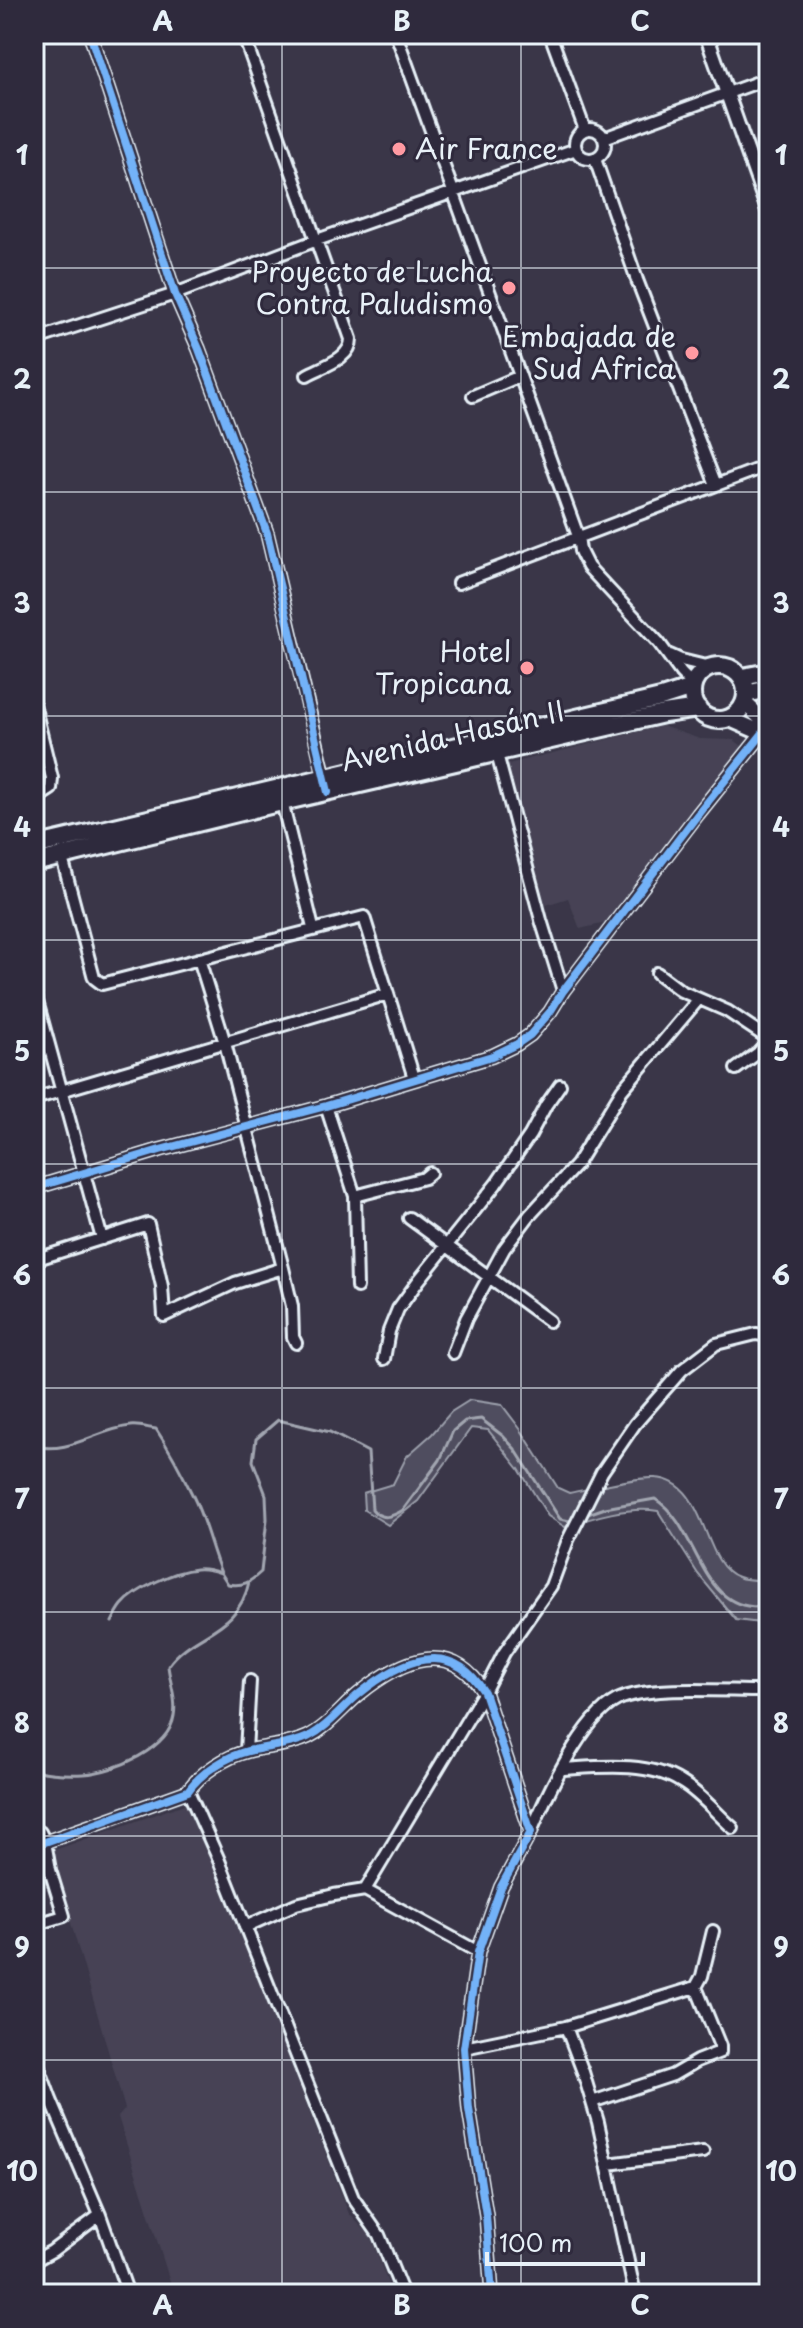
<svg xmlns="http://www.w3.org/2000/svg" width="803" height="2328" viewBox="0 0 803 2328" font-family="'Playpen Sans',sans-serif">
  <style>
    .built { fill: #464354 }
    .green { fill: #504e5f; stroke: #9ca0ac; stroke-width: 2 }
    .lines { fill: none; stroke-linecap: round; stroke-linejoin: round }
    .stream { stroke: #a2a6b1; stroke-width: 3 }
    .minor-casing { stroke: #e8f1f8; stroke-width: 16 }
    .tertiary-casing { stroke: #e8f1f8; stroke-width: 18 }
    .secondary-casing { stroke: #e8f1f8; stroke-width: 20 }
    .primary-casing { stroke: #e8f1f8; stroke-width: 22 }
    .minor { stroke: #2f2a3d; stroke-width: 10 }
    .tertiary { stroke: #2f2a3d; stroke-width: 12 }
    .secondary { stroke: #2f2a3d; stroke-width: 14 }
    .primary { stroke: #2f2a3d; stroke-width: 16 }
    .cycleway-casing { stroke: #2f2a3d; stroke-width: 13 }
    .cycleway { stroke: #73b2f8; stroke-width: 8 }
    .grid { fill: none; stroke: #e8f1f8; stroke-width: 2; stroke-opacity: 0.55 }
    .poi-dot { fill: #ff9aa2; stroke: #2f2a3d; stroke-width: 3 }
    .labels { text-anchor: middle; stroke-width: 6; stroke-linejoin: round; paint-order: stroke }
    .poi-label { font-size: 28px; fill: #e8f1f8; stroke: #2f2a3d; text-anchor: end }
    .street-label { font-size: 28px; fill: #e8f1f8; stroke: #2f2a3d }
    .neatline { fill: none; stroke: #e8f1f8; stroke-width: 3 }
    .grid-label { font-size: 26px; text-anchor: middle; font-weight: bold; fill: #e8f1f8 }
  </style>
  <rect width="100%" height="100%" fill="#3a3648"/>
  <filter id="ink" filterUnits="userSpaceOnUse"><feTurbulence type="fractalNoise" baseFrequency=".0125" numOctaves="2"/><feDisplacementMap in="SourceGraphic" scale="16" xChannelSelector="R" yChannelSelector="G"/><feConvolveMatrix kernelMatrix="1 2 1 2 8 2 1 2 1" color-interpolation-filters="sRGB"/></filter>
  <g filter="url(#ink)">
    <path class="built" d="M662,726L700,739L734,740L745,748L614,921L580,929L568,898L543,906L504,765Z
      M190,1802L349,2214L370,2235L392,2294H174L118,2117L125,2109L59,1882L52,1851Z"/>
    <path class="green" d="M470,1400L502,1405L521,1430L558,1488L569,1493C593,1488 633,1477 655,1478C709,1481 701,1565 738,1577C747,1581 760,1580 769,1580V1624L736,1620L698,1574L658,1511C629,1506 593,1517 565,1527L548,1516L519,1469L488,1430L471,1428L418,1501L388,1525L364,1510L363,1493L393,1484L407,1456L432,1434L451,1412Z"/>
    <g class="lines">
      <path class="stream" d="M34,1446C70,1455 97,1429 131,1426C139,1425 148,1428 156,1429C170,1450 182,1473 193,1496C205,1520 211,1548 221,1573L228,1584C243,1587 250,1582 261,1572L267,1519L266,1495L253,1461L256,1439L278,1420L330,1432L368,1452L372,1509C381,1521 392,1517 403,1510L440,1460L453,1431L465,1421L481,1419L503,1436L515,1449L560,1519L570,1521L575,1519
        M582,1516L605,1508L655,1499C701,1527 698,1617 769,1606
        M112,1622C115,1616 118,1610 122,1605C135,1589 175,1571 196,1569C205,1568 212,1570 221,1573
        M34,1770C51,1774 67,1775 84,1774C114,1772 169,1749 174,1716C177,1700 170,1683 168,1666C192,1631 238,1634 249,1582"/>
      <g class="minor-casing">
        <path id="minor" d="M90,34L175,294L199,349L267,533L326,782
          M243,34L351,339C351,359 323,366 307,375
          M396,34L578,536L580,551L588,567L659,643L681,673L693,685
          M550,34L585,130
          M575 144a15 15 0 1 1 30 0a15 15 0 1 1-30 0Z
          M604,138L769,78
          M595,159L637,280L716,485
          M34,340L175,294L317,240L576,149
          M473,396L520,376
          M458,583L769,465
          M670,655L681,660L710,667
          M34,704L52,778L51,789L34,800
          M497,754L541,920L563,991
          M282,802L313,928
          M61,854L94,978L102,984L364,917L388,994
          M199,959L225,1043L283,1268L292,1306L293,1337L296,1343
          M657,973L681,991L727,1011L769,1039
          M34,990L102,1239
          M736,1069L758,1053L769,1041
          M34,1099L388,994L414,1078
          M326,1106L355,1196L357,1287
          M34,1188L160,1150L326,1106L492,1056L517,1044L530,1035L550,1012L563,991L698,814L763,733
          M355,1196L424,1178L430,1173
          M409,1218L549,1321
          M34,1260L148,1224L162,1286L164,1316L235,1283L283,1268
          M453,1353L466,1319L504,1249L529,1216L576,1165L622,1090L698,1000
          M384,1359L389,1331L398,1309L419,1280L496,1184L530,1135L546,1105L560,1085
          M246,1751L250,1681
          M562,1769C599,1767 648,1761 681,1782C700,1793 716,1813 733,1828
          M188,1791L218,1858L353,2198L379,2235L403,2294
          M34,1830L40,1832L45,1842L50,1870L64,1916L34,1925
          M531,1832C546,1796 582,1718 617,1700C649,1684 731,1692 769,1691
          M45,1842L188,1791C200,1773 227,1756 248,1751C268,1746 289,1746 308,1737C328,1727 342,1708 359,1694C401,1660 450,1637 484,1692L531,1832L501,1887L478,1952L464,2048L469,2109L486,2215L492,2294
          M365,1890L484,1692L504,1653L551,1586L568,1540L602,1472L635,1424L682,1370L716,1344L756,1334L769,1336
          M245,1927L296,1904L334,1895L365,1890L478,1952
          M566,2027L583,2072L598,2122L635,2294
          M464,2048L566,2027L696,1987L702,1976L713,1931
          M34,2054L51,2100L100,2215L128,2294
          M592,2102L673,2075L697,2061L720,2052V2046L696,1987
          M608,2164L703,2152
          M34,2261L52,2251L100,2215"/>
      </g>
      <g class="tertiary-casing">
        <path id="tertiary" d="M706,34L769,213"/>
      </g>
      <g class="secondary-casing">
        <path id="secondary" d="M745,703L769,726
          M728,718L769,736"/>
      </g>
      <g class="primary-casing">
        <path id="primary" d="M692 693a27 27 0 1 1 54 0a27 27 0 1 1-54 0Z
          M742,677L769,672
          M746,694L769,689
          M34,846L661,698L692,688
          M34,863L282,802L664,714L698,709"/>
      </g>
      <use href="#minor" class="minor"/>
      <use href="#tertiary" class="tertiary"/>
      <use href="#secondary" class="secondary"/>
      <use href="#primary" class="primary"/>
      <g class="cycleway-casing">
        <path id="cycleway" d="M90,34L175,294L199,349L267,533L328,792
          M34,1188L160,1150L326,1106L492,1056L517,1044L530,1035L550,1012L563,991L698,814L763,733
          M45,1842L188,1791C200,1773 227,1756 248,1751C268,1746 289,1746 308,1737C328,1727 342,1708 359,1694C401,1660 450,1637 484,1692L531,1832L501,1887L478,1952L464,2048L469,2109L486,2215L492,2294"/>
      </g>
      <use href="#cycleway" class="cycleway"/>
    </g>
  </g>
  <path class="grid" d="M282,34V2294M521,34V2294M34,268H769M34,492H769M34,716H769M34,940H769M34,1164H769M34,1388H769M34,1612H769M34,1836H769M34,2060H769"/>
  <g class="poi-dot">
    <circle cx="399" cy="149" r="8"/>
    <circle cx="509" cy="288" r="8"/>
    <circle cx="692" cy="353" r="8"/>
    <circle cx="527" cy="668" r="8"/>
  </g>
  <g class="labels">
    <g class="poi-label">
      <text x="415" y="159" text-anchor="start">Air France</text>
      <text x="493" y="282">Proyecto de Lucha<tspan x="493" dy="32">Contra Paludismo</tspan></text>
      <text x="676" y="347">Embajada de<tspan x="676" dy="32">Sud Africa</tspan></text>
      <text x="511" y="662">Hotel<tspan x="511" dy="32">Tropicana</tspan></text>
    </g>
    <g class="street-label">
      <text transform="translate(453 736) rotate(-13)" y="10">Avenida Hasán II</text>
    </g>
  </g>
  <rect width="803" height="2328" fill="none" stroke="#2f2a3d" stroke-width="88"/>
  <path d="M487 2252v12h156v-12" fill="none" stroke="#e8f1f8" stroke-width="4"/>
  <text x="499" y="2252" font-size="24" fill="#e8f1f8" stroke="#2f2a3d" stroke-width="6" paint-order="stroke">100 m</text>
  <rect x="44" y="44" width="715" height="2240" class="neatline"/>
  <g class="grid-label">
    <text x="163" y="31">A</text>
    <text x="402" y="31">B</text>
    <text x="640" y="31">C</text>
    <text x="22" y="165">1</text>
    <text x="781" y="165">1</text>
    <text x="22" y="389">2</text>
    <text x="781" y="389">2</text>
    <text x="22" y="613">3</text>
    <text x="781" y="613">3</text>
    <text x="22" y="837">4</text>
    <text x="781" y="837">4</text>
    <text x="22" y="1061">5</text>
    <text x="781" y="1061">5</text>
    <text x="22" y="1285">6</text>
    <text x="781" y="1285">6</text>
    <text x="22" y="1509">7</text>
    <text x="781" y="1509">7</text>
    <text x="22" y="1733">8</text>
    <text x="781" y="1733">8</text>
    <text x="22" y="1957">9</text>
    <text x="781" y="1957">9</text>
    <text x="22" y="2181">10</text>
    <text x="781" y="2181">10</text>
    <text x="163" y="2315">A</text>
    <text x="402" y="2315">B</text>
    <text x="640" y="2315">C</text>
  </g>
</svg>
